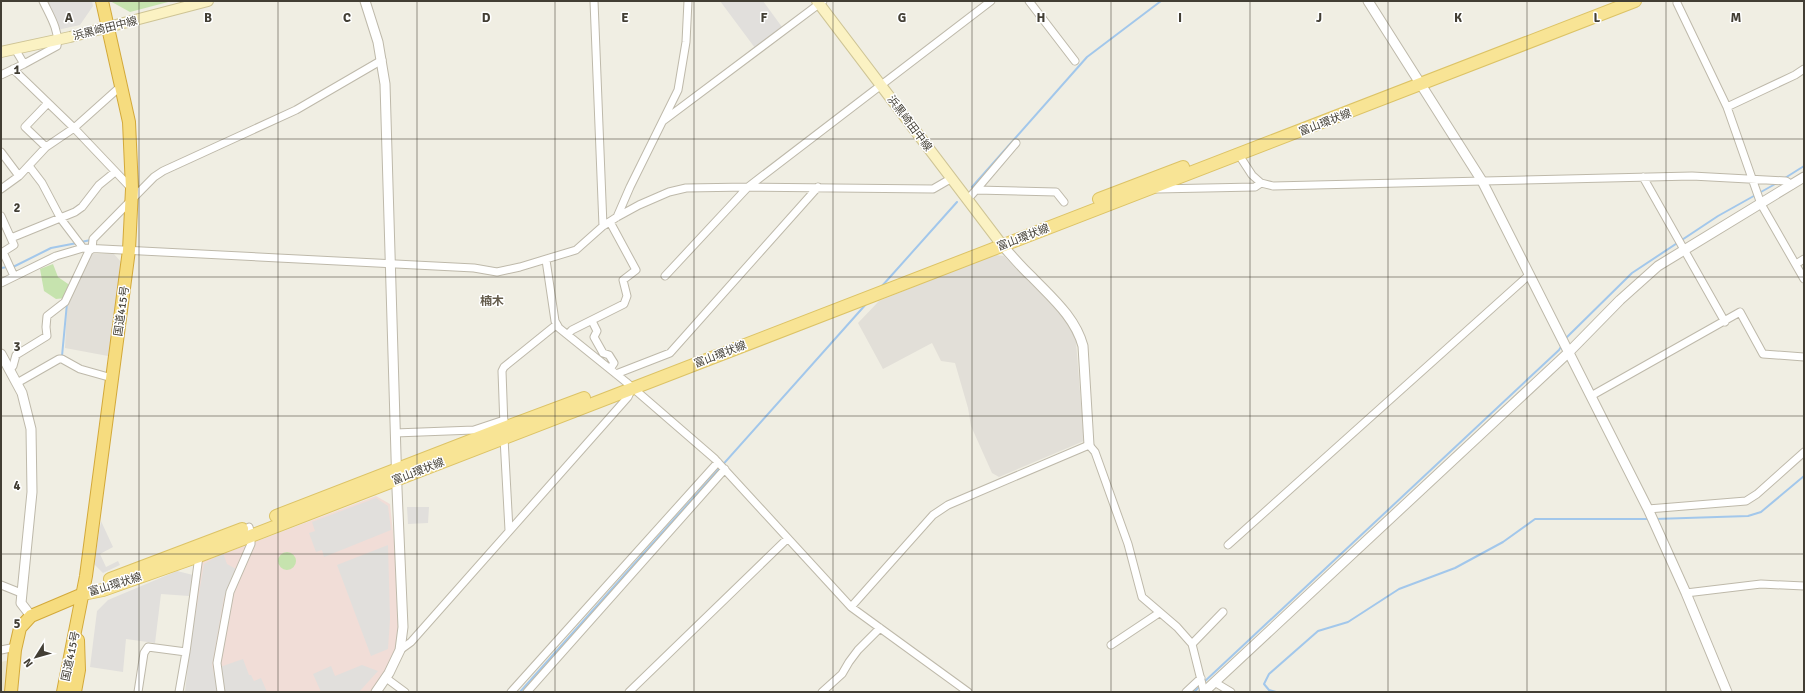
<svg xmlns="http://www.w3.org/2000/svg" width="1805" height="693" viewBox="0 0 1805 693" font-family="Signika,'Noto Sans JP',sans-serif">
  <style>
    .industrial { fill: #e2dfd8 }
    .education { fill: #e9e4ce }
    .medical { fill: #f1ddd7 }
    .green { fill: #c6e3ae }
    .parking { fill: #e1dfdc }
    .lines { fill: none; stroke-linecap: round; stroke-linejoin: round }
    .stream { stroke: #a2c7eb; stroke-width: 2 }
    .minor-casing { stroke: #beb9aa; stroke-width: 9 }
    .tertiary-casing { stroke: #beb9aa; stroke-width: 11 }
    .secondary-casing { stroke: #cec495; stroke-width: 12 }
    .primary-casing { stroke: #dcc366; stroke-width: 14 }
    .trunk-casing { stroke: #d3a93a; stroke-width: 14 }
    .minor { stroke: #fff; stroke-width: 7 }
    .tertiary { stroke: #fff; stroke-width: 9 }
    .secondary { stroke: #fbf2c3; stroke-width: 10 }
    .primary { stroke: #f8e495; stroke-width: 12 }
    .trunk { stroke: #f6dc7f; stroke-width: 12 }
    .grid { fill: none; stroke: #423e34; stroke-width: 1; stroke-opacity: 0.55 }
    .labels { text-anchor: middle; stroke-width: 3; stroke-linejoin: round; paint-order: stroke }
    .street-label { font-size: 11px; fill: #423e34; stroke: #fff }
    .neighbourhood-label { font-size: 12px; font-weight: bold; fill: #645c4c; stroke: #fff }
    .grid-label { font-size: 13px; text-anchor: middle; font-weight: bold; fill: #423e34; stroke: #fff; stroke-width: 3; stroke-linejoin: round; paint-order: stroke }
  </style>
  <rect width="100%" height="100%" fill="#f0eee3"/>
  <path class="industrial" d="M91,254H114L122,263L108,356L65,348L67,305Z
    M996,255L1004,256L1058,311L1070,325L1076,342L1084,441L999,477L992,473L971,426L968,408L955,363L941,361L932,343L883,369L858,323L879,301L982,259Z"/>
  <path class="education" d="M9,660L6,692H1V662Z"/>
  <path class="medical" d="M376,496L390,504L403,627L400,650L376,692H218L203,670L186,662L202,562Z"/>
  <path class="green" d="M110,1H172L130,12Z
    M53,264L58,277L71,286L66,298L56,299L44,291L40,269Z
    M278 561a9 9 0 1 1 18 0a9 9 0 1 1-18 0Z"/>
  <path class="parking" d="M48,1H92L93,6L80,25L57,30Z
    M720,1H763L782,27L755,48Z
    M376,498L388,506L391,530L324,557L322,550L316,552L309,533L315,531L312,522Z
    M407,507H429L428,523L408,524Z
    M101,521L113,547L100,554L106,567L118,561L120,565L103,573L94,564Z
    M388,545L390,619L388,649L371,656L337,565Z
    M223,553L227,564L236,569L224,597L212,665L218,692H185L190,647L204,564Z
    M177,571L193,575L189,596L161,594L155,643L126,639L123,672L90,667L97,611L108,600Z
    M243,659L249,675H251L254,681L261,678L267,692H224L220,667Z
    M362,665L378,671L359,692H321L313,674L331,666L335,676Z"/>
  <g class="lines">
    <path class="stream" d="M1785,178L1804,166
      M972,187L1087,57L1161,1
      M81,242L91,240
      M13,267L51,248L77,243
      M1,268L8,267
      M882,286L957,202
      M1565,339L1632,273L1718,216L1777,183
      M62,356L67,303
      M1655,519L1748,516L1761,512L1804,476
      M1203,683L1559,350L1562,345
      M520,692L867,303
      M1194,692L1200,686
      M1276,692L1269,690L1264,684L1269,674L1318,631L1348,622L1399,589L1455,568L1503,542L1535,519H1648"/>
    <g class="minor-casing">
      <path id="minor" d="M594,1L603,226
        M1029,1L1075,61
        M1677,3L1727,107L1761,204L1804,279
        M24,64L57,46C60,31 49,14 43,1
        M13,69L74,128L132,189
        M1,75L24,64L15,49
        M1727,107L1795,75L1804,69
        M663,121L823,1
        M46,147L25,127L48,103
        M1,152L19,176
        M1239,155L1252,175L1261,183
        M29,166L42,183L61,219L83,248
        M1643,177L1725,322
        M1,189L19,176L46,147L74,128L121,86
        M1157,189L1255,187L1261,183L1273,186L1692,176L1786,181L1792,185
        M976,190L1016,143
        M968,199L976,190L1056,192L1064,202
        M1,216L14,245L3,252L14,276
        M617,217L630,187L678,90L686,42L688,1
        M11,238L75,212L82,207L99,185L115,172
        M546,260L555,321L559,328L626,382L715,459L851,607L968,692
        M1796,264L1804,259
        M665,276L748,187L991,1
        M1,283L56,256L83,248L474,268L497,272L520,267L576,250L603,226L617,217L639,205L669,192L686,188L748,187L933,189L952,178
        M592,321L597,331L594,337L603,353L609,355L614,363L610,369
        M568,334L572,330L624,304L627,296L623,280L636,270L610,222
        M10,369L13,366L16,355L47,336L46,327L47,316L65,302L89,251L92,249L93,239L154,177L163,171L296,110L382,60
        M616,374L670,353L818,187
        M17,383L59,359H62L80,369L112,378
        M1591,396L1740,312L1763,354L1804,357
        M504,427L502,371L504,367L556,325
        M395,433L474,430L504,420
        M504,438L509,530
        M1648,509L1746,501L1757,494L1804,452
        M1228,545L1529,275
        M1,585L21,593
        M1686,593L1761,584L1804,586
        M851,607L933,515L948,505L1089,445L1095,452L1128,544L1142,597L1177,627L1192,644L1204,692
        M1192,644L1223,612
        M1111,645L1159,613
        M1,650L16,647
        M400,650L411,642L628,397L632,388
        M186,652L199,556
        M386,678L405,692
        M1216,683L1231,692
        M138,692L144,653L148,647L186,652L179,692
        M221,692L217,663L230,592L251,544V534L249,527
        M511,692L718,462
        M527,692L725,469
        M629,692L787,539
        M822,692L842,674L849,662L858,650L880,628
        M1186,692L1201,678"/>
    </g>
    <g class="tertiary-casing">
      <path id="tertiary" d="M365,1L378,42L385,84L397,489L403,627L400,650L389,673L376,692
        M1368,1L1482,181L1648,509L1686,593L1727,692
        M1002,245C1012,256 1021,267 1032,277C1052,298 1075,317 1083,346L1089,445
        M1,354L22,393L31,429L32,492L21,603L31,616
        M1204,692L1569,352L1620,300L1658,266L1804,177"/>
    </g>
    <g class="secondary-casing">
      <path id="secondary" d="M817,1L1002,245
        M1,52L70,37L208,1"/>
    </g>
    <g class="primary-casing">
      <path id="primary" d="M1099,199L1183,167
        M276,516L493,432L584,398
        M110,579L242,529
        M83,594L103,590L199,556L1635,1"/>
    </g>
    <g class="trunk-casing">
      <path id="trunk" d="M11,692L15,650L20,628L31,616L83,594
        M63,692L86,576L129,250L132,189L129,122L102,1
        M75,692L79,670L78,640"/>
    </g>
    <use href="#minor" class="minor"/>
    <use href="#tertiary" class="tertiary"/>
    <use href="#secondary" class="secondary"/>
    <use href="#primary" class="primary"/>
    <use href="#trunk" class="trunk"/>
  </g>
  <path class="grid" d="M139,1V692M278,1V692M417,1V692M555,1V692M694,1V692M833,1V692M972,1V692M1111,1V692M1250,1V692M1388,1V692M1527,1V692M1666,1V692M1,139H1804M1,277H1804M1,416H1804M1,554H1804"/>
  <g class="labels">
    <g class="street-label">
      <text transform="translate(105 28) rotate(-14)" y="4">浜黒崎田中線</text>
      <text transform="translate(1325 122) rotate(-21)" y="4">富山環状線</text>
      <text transform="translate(910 123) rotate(53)" y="4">浜黒崎田中線</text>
      <text transform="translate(1023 237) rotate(-21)" y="4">富山環状線</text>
      <text transform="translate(121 311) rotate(-82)" y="4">国道415号</text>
      <text transform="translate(720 354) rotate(-21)" y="4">富山環状線</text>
      <text transform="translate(418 471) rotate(-21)" y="4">富山環状線</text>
      <text transform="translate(115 584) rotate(-17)" y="4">富山環状線</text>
      <text transform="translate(70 656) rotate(-78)" y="4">国道415号</text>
    </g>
    <g class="neighbourhood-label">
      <text x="492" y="305">楠木</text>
    </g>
  </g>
  <g class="grid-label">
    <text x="69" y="22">A</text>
    <text x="208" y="22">B</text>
    <text x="347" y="22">C</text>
    <text x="486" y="22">D</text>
    <text x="625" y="22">E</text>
    <text x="764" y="22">F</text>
    <text x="902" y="22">G</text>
    <text x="1041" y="22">H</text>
    <text x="1180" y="22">I</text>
    <text x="1319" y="22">J</text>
    <text x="1458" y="22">K</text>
    <text x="1597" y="22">L</text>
    <text x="1736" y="22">M</text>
    <text x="17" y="74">1</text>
    <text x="17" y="212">2</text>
    <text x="17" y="351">3</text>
    <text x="17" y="490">4</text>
    <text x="17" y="628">5</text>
  </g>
  <rect width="1805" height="693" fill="none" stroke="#423e34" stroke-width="4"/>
  <g transform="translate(36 657) rotate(233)" stroke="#ffffff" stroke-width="3" paint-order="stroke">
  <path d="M0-3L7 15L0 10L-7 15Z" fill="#423e34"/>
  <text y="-6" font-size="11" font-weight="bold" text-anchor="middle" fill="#423e34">N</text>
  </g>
</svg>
